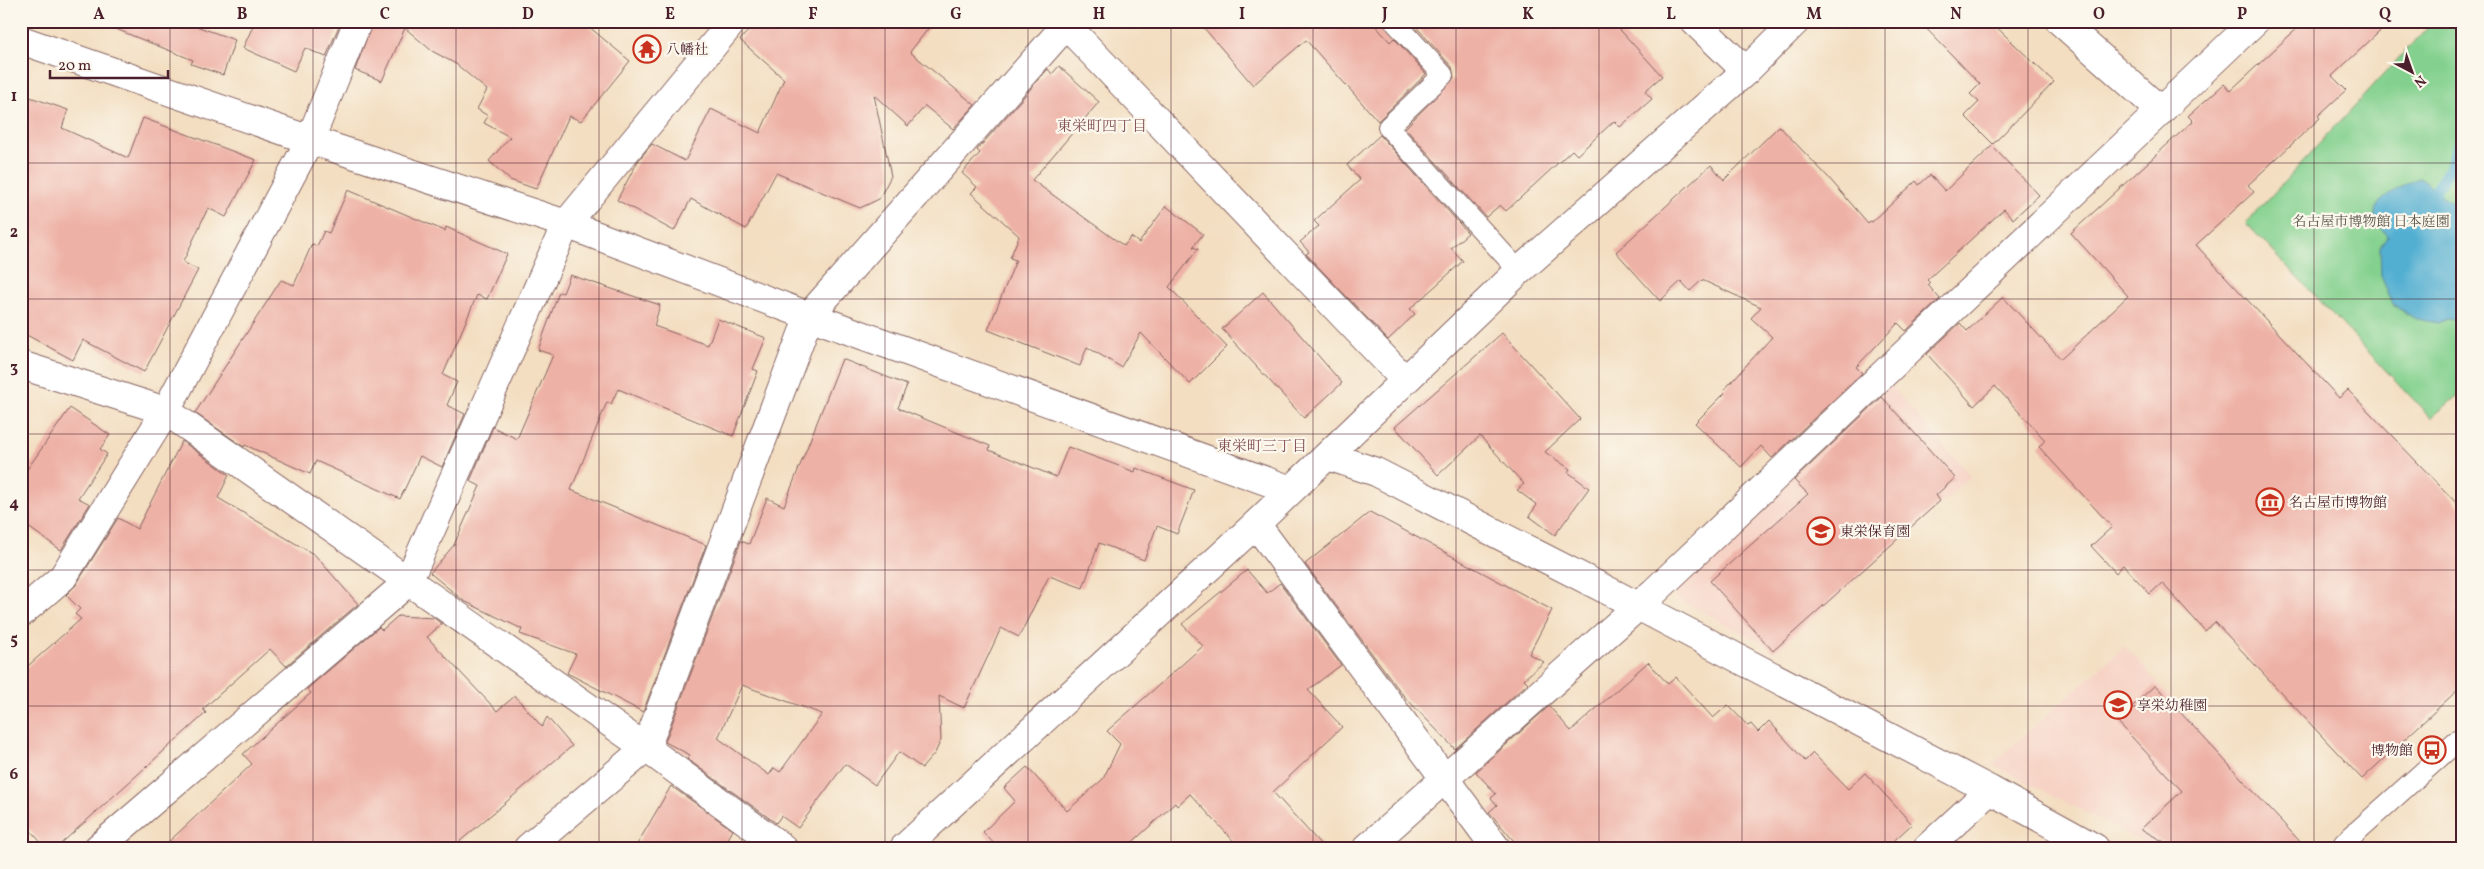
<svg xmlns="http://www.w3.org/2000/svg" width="2484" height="869" viewBox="0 0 2484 869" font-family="Vollkorn,'Noto Serif JP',serif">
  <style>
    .built { fill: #f6d2c4 }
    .green { fill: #84d18f; stroke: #67785d }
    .water { fill: #53afd1; stroke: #4e677e }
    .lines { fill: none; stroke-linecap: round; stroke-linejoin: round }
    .stream { stroke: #53afd1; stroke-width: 11 }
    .building { fill: #eeb1a6; fill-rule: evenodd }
    .service-casing { stroke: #856260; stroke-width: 22 }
    .minor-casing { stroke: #856260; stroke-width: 30 }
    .tertiary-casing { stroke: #856260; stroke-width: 30 }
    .service { stroke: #fff; stroke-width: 20 }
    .minor { stroke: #fff; stroke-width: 28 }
    .tertiary { stroke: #fff; stroke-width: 28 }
    .grid { fill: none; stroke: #4a1f2b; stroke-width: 1; stroke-opacity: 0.55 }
    .labels { text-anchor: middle; stroke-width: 4.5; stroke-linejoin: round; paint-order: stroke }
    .poi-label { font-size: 14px; fill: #4a1f2b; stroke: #fbf7ec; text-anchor: start }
    .park-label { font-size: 14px; fill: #5b5449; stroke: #fbf7ec }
    .neighbourhood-label { font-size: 15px; fill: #835256; stroke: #fbf7ec }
    .neatline { fill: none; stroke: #4a1f2b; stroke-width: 2 }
    .grid-label { font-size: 16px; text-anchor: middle; font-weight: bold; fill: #4a1f2b }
  </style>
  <rect width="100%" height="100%" fill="#fbf7ec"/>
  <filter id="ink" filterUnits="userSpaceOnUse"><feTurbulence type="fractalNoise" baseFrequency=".02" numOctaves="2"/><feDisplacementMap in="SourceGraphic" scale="10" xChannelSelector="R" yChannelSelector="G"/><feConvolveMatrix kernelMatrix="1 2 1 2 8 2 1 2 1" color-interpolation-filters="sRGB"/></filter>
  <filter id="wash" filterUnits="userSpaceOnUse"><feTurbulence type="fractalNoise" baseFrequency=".0096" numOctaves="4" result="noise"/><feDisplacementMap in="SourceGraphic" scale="20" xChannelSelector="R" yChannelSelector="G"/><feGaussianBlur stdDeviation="1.12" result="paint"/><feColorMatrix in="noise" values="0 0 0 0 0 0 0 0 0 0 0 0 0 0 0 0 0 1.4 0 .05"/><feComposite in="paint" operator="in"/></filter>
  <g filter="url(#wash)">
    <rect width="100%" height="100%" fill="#f3dec1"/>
    <path class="built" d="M1890,384L1971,476L1777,651L1674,597L1672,587Z
      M2125,646L2300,842L2293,848H2154L1992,764Z"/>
    <path class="green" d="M2433,21H2463V391L2431,418L2246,223Z"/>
    <path class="water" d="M2419,178L2455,205L2463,220V321L2447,319L2439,323L2416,319L2394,306L2381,276L2380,247L2387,237C2384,231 2376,222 2375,216C2372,199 2407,184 2419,178Z"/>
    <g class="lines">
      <path class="stream" d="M2463,112V116
        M2428,202L2448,171L2463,135"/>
    </g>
    <g id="blocks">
      <path class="building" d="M101,21H182L235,40L223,75L191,64L193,60L101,23Z
        M243,21H341L326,57L305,48L294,71L243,48L253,26Z
        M373,21H582L630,61L581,121L569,116L536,189L510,180L489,161L510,137L484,123L488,116L477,109L487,90L456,64L432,51L405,28L382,81L355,70Z
        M757,21H934L910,52L975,105L953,129L925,106L908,126L874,95L891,176L879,199L860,208L776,173L746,229L691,199L674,231L617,200L638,161L652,144L685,161L711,109L760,133L784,79L740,40Z
        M1198,21H1371L1390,42L1394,38L1426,74L1378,121L1306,40L1253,85Z
        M1612,21L1662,76L1645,91L1652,99L1620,127L1614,121L1577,155L1572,150L1506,211L1500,205L1486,217L1405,128L1454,78L1452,67L1411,21Z
        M1919,21H1990L2054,82L1993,144L1965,116L1979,102L1970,94L1980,84Z
        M2305,21H2391L2332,76L2346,90L2318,116L2320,118L2248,185L2254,192L2196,245L2339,398L2348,390L2463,510V685L2362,779L2215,622L2205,631L2162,583L2150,594L2123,565L2116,573L2091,546L2112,527L2039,447L2045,440L1995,386L1974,406L1927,354L1960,323L1967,331L2003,297L2061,359L2128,296L2071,233L2193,121L2188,116L2224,84L2230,91Z
        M1059,66L1099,102L1032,180L1124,246L1131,237L1139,243L1166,206L1203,234L1193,247L1198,249L1169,287L1227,347L1190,384L1141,333L1121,367L1087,347L1080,366L988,330L1016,260L1010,258L1019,236L971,193L977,187L962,173L980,153L977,150L1048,69L1052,74Z
        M21,94L68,110L62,128L128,158L143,118L256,160L226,217L208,208L183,262L198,270L144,372L83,340L73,360L21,332Z
        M1779,126L1828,177L1868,223L1870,221L1872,222L1916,181L1919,185L1930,175L1945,191L1992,146L2039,195L2013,219L2004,209L1927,280L1930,283L1928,285L1940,299L1906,331L1898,323L1856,367L1862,373L1772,458L1761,446L1741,467L1695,423L1725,393L1723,391L1772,337L1751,318L1761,307L1702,280L1690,291L1681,281L1660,301L1616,252L1711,165L1724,180Z
        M1380,135L1468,233L1451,248L1463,261L1410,309L1415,314L1388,340L1306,254L1309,252L1300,242L1319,226L1314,221L1360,180L1347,165Z
        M348,190L445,231L446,227L507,254L487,299L477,295L443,375L457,382L447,405L465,414L442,467L420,456L400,499L316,461L310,474L245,445L244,447L195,413L281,280L294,285L312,244L317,246L324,231L329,233Z
        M570,275L660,305L654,326L708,345L718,319L766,338L753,369L758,371L733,436L618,389L611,404L607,402L571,490L706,545L643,712L567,673L576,654L520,634L522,629L464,601L430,573L454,545L480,486L470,481L493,427L517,439L553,355L538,350L559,292L563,293Z
        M1263,292L1342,383L1304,418L1222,329Z
        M1502,333L1580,419L1545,452L1570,469L1568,472L1589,488L1555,535L1529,516L1537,505L1517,490L1524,484L1480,436L1438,475L1395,427Z
        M842,359L907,385L898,408L990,446L989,450L1056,477L1068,447L1135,472L1136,468L1194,490L1177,534L1157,526L1144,560L1099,543L1083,588L1049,576L1019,637L1001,628L964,708L939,696L941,740L935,753L922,768L899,752L875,785L845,764L798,828L781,816L776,823L687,759L690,755L665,742L741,541L749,544L767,498L784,506ZM742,685L822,714L780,772L774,768L769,775L718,738Z
        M1882,397L1955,478L1936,495L1940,501L1773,651L1710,581L1808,494L1794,480Z
        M70,408L110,435L100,449L107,454L78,498L90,504L61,550L21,522V478Z
        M182,441L229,475L218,498L315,555L358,604L286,666L270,649L203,709L206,713L56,848H46L21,820V672L81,619L75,614L80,609L66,595L76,585L118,518L137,529Z
        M1370,512L1552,610L1529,654L1544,662L1524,679L1528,683L1455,749L1403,695L1305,564Z
        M1247,570L1267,593L1280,583L1341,665L1308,690L1342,727L1273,792L1324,848H1240L1190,794L1177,806L1175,803L1126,848H998L983,832L1015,801L1004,788L1027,767L1067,811L1103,779L1120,744L1107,731L1203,646L1182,624Z
        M398,616L434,618L442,624L427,637L497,711L515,696L542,727L547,717L572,746L452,848H162L252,764L243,754L311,693L307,689L379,627L382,630Z
        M1648,662L1668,684L1676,677L1713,718L1728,705L1748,726L1751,724L1758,732L1769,721L1805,761L1813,753L1848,789L1865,773L1912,824L1886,848H1520L1489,812L1497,805L1491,798L1496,794L1476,772L1549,706L1571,731Z
        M2155,685L2306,848H2175L2141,829L2182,791L2117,721Z
        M671,786L733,830L723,848H635Z"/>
    </g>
  </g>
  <g filter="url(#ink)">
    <use href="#blocks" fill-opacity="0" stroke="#856260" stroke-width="1"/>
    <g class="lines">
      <g class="service-casing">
        <path id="service" d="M1394,21L1443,75L1388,127L1519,271
          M2342,848L2344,843L2463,736"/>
      </g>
      <g class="minor-casing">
        <path id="minor" d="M1058,21L1066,25L1404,379
          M1694,21L1746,71
          M2060,21L2161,111
          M21,365L166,411L646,748L783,848
          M1328,456L1376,472L1638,606L1990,790L2095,848
          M1256,524L1496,848
          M21,613L63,577L166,411L310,140L358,21
          M98,848L408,582L566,224L733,21
          M528,848L646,748L809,316L1066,25L1074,21
          M1367,848L1654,592L2255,21
          M1927,848L1990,790"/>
      </g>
      <g class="tertiary-casing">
        <path id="tertiary" d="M21,40L310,140L566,224L809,316L1291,490
          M904,848L1256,524L1519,271L1746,71L1796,21"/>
      </g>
      <use href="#service" class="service"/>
      <use href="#minor" class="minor"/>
      <use href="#tertiary" class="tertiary"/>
    </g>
  </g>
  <path class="grid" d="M170,21V848M313,21V848M456,21V848M599,21V848M742,21V848M885,21V848M1028,21V848M1171,21V848M1313,21V848M1456,21V848M1599,21V848M1742,21V848M1885,21V848M2028,21V848M2171,21V848M2314,21V848M21,163H2463M21,299H2463M21,434H2463M21,570H2463M21,706H2463"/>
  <defs>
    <g id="temple-ring" transform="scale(1.4375)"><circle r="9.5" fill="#fbf7ec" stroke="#c8321e" stroke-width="1.5"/><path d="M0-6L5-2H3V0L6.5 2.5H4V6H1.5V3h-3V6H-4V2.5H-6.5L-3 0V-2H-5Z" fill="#c8321e"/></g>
    <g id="museum-ring" transform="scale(1.4375)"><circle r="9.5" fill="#fbf7ec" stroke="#c8321e" stroke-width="1.5"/><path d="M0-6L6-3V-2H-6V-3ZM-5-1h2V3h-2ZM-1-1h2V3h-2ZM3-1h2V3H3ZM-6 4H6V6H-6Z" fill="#c8321e"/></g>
    <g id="school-ring" transform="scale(1.4375)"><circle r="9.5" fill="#fbf7ec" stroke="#c8321e" stroke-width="1.5"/><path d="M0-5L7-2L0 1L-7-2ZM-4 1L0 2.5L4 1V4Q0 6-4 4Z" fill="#c8321e"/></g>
    <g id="bus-ring" transform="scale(1.4375)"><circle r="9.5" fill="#fbf7ec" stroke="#c8321e" stroke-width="1.5"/><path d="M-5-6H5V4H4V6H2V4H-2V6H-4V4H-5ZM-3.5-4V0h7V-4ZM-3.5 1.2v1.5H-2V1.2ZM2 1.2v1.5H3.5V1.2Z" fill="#c8321e"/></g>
  </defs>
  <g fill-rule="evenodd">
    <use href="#temple-ring" x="647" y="49"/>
    <use href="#museum-ring" x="2270" y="502"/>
    <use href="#school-ring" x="1821" y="531"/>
    <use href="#school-ring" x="2118" y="705"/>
    <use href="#bus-ring" x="2432" y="750"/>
  </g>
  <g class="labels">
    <g class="poi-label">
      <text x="666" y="54">八幡社</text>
      <text x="2289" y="507">名古屋市博物館</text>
      <text x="1840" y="536">東栄保育園</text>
      <text x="2137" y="710">享栄幼稚園</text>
      <text x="2413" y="755" text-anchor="end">博物館</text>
    </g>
    <g class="park-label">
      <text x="2371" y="226">名古屋市博物館 日本庭園</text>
    </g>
    <g class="neighbourhood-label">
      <text x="1102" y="131">東栄町四丁目</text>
      <text x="1262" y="451">東栄町三丁目</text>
    </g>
  </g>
  <rect width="2484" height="869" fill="none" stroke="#fbf7ec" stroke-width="55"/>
  <g transform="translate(2412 72) rotate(139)" stroke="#fbf7ec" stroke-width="4" paint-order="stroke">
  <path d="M0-4L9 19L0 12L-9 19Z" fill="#4a1f2b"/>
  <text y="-8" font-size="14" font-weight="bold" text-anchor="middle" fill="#4a1f2b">N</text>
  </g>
  <path d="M50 70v8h118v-8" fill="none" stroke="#4a1f2b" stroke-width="2.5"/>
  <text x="58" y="70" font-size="15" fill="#4a1f2b" stroke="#fbf7ec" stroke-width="4" paint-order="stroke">20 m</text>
  <rect x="28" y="28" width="2428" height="814" class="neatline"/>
  <g class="grid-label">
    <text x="99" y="19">A</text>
    <text x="242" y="19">B</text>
    <text x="385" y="19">C</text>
    <text x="528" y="19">D</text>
    <text x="670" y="19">E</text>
    <text x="813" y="19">F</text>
    <text x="956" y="19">G</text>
    <text x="1099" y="19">H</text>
    <text x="1242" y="19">I</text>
    <text x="1385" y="19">J</text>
    <text x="1528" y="19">K</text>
    <text x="1671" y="19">L</text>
    <text x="1814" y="19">M</text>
    <text x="1956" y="19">N</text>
    <text x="2099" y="19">O</text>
    <text x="2242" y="19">P</text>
    <text x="2385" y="19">Q</text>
    <text x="14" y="101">1</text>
    <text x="14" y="237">2</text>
    <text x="14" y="372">3</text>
    <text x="14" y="508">4</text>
    <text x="14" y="644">5</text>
    <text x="14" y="779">6</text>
  </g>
</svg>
